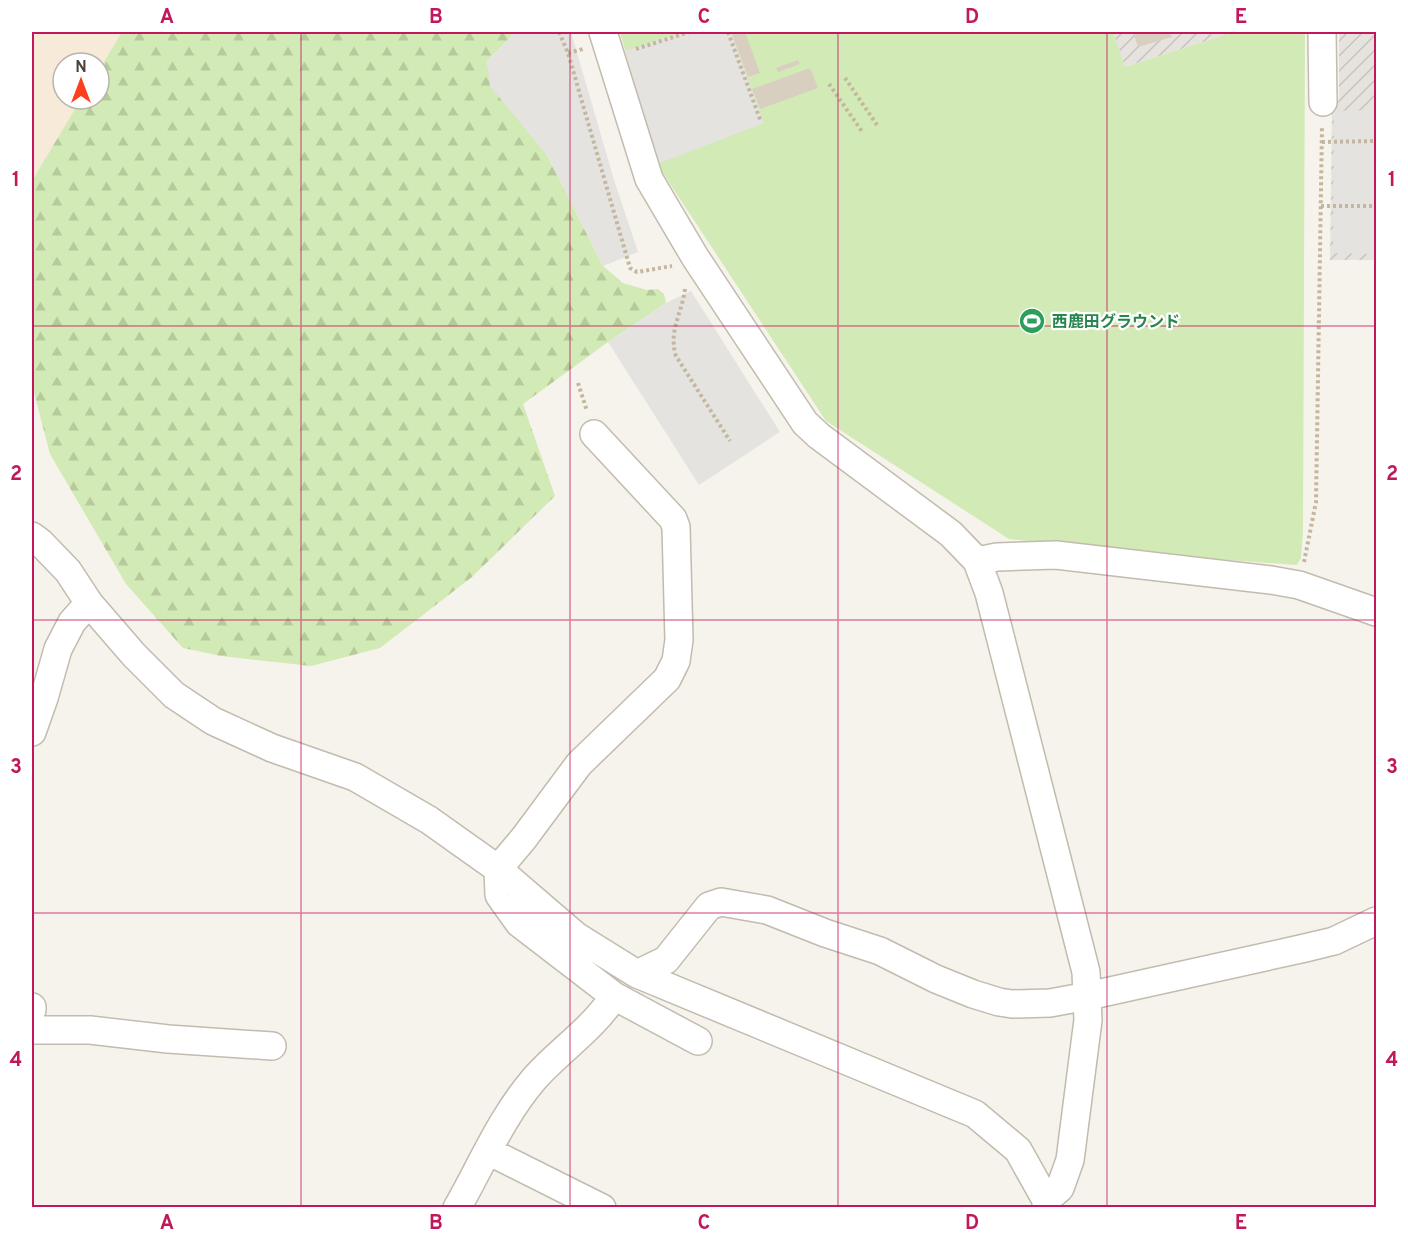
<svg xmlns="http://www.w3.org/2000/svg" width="1408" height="1239" viewBox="0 0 1408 1239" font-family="Overpass,'Noto Sans JP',sans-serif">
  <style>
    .commercial { fill: #f7ead8 }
    .industrial { fill: url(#industrial-furrows) }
    .forest { fill: url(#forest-firs) }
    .pitch { fill: #d2eab5 }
    .parking { fill: #e5e3e0 }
    .building { fill: #d8cfc1 }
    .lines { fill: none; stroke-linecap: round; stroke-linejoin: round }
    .minor-casing { stroke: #c2bbae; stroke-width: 30 }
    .path { stroke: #c4b79f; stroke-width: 4; stroke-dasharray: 3 3; stroke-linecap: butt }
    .minor { stroke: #fff; stroke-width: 27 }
    .grid { fill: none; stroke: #c2185b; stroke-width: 1.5; stroke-opacity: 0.55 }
    .labels { text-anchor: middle; stroke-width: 4.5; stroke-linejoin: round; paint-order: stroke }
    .leisure-label { font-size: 16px; font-weight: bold; fill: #27864d; stroke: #fff; text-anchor: start }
    .neatline { fill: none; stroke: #c2185b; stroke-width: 2 }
    .grid-label { font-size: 20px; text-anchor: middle; font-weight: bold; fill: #c2185b }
  </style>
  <defs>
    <pattern id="industrial-furrows" width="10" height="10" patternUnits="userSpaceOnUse" patternTransform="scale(1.5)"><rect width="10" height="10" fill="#e6e2dd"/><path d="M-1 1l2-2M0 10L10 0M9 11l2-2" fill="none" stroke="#c7c3be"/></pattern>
    <pattern id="forest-firs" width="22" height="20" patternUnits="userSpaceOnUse" patternTransform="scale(1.5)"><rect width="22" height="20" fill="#d2eab5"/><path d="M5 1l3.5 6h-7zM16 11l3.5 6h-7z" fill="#b6ca9c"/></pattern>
  </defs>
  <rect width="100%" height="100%" fill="#f6f3ec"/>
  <path class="commercial" d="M32,32H122L99,70V63H63V99H81L32,181Z"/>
  <path class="industrial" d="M1113,32H1234L1125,67Z
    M1339,32H1376V260H1330L1332,108L1339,100Z"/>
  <path class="forest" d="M122,32H512L511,37L487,61L491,86L547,155L603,266L623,283L647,290L658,289L664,294L666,303L608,342L523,404L555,496L472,577L380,648L311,666L221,656L183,648L126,584L50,454L32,385V181L81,99H99V70Z"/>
  <path class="pitch" d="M620,32H1113L1125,67L1234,32H1305L1303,531L1301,558L1297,565L1136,553L1009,539L826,421L657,164Z"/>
  <path class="parking" d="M512,32H571L614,180L638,252L603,266L547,155L490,86L487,61L511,37Z
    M682,32H731L764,123L657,164L625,51Z
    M1376,110V254L1333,253L1334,111Z
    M691,291L780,432L699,485L608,342L666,303Z"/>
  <path class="building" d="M731,32H745L760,73L748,77Z
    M1133,32H1170L1172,37L1138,47Z
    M798,60L800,64L778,72L776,68Z
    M810,68L818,88L760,109L752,89Z"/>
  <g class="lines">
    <g class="minor-casing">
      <path id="minor" d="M603,32L649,179L695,257L805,423L819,436L951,534L977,561L989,593L1086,972L1088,1020L1070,1160L1060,1188L1046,1200
        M1322,32L1323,102
        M594,434L673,519L676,527L679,640L676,661L667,679L579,764L524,838L498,869L499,895L519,923L614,996L698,1041
        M32,536L40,542L68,571L89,603L134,655L174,695L213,721L272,748L355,777L429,820L498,869L576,936L637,974L975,1114L1018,1150L1046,1200V1208
        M977,561L997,557L1056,555L1271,580L1299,585L1376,612
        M32,732L44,698L58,649L72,622L89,603
        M637,974L666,960L709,906L721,902L767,910L825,933L880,951L936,979L973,994L999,1002L1012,1004L1050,1003L1088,996L1305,948L1334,941L1376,921
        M32,1007V1010
        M32,1030H90L168,1039L272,1046
        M488,1151L602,1208
        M457,1208C482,1164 502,1116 535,1078C560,1050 594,1028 614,996"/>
    </g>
    <path class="path" d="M559,32L568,53L630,268L637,272L672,266
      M728,32L761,122
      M636,49L689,32
      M568,53L583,49
      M845,78L877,125
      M829,84L863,133
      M1322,142L1376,141
      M1321,206H1376
      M685,289C682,313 668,332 676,356L730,441
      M578,383L587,411
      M1304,562L1316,502L1322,126"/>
    <use href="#minor" class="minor"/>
  </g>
  <path class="grid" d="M301,32V1208M570,32V1208M838,32V1208M1107,32V1208M32,326H1376M32,620H1376M32,913H1376"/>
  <defs>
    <g id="stadium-disc" transform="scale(1.35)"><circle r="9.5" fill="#2e9e5b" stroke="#fff"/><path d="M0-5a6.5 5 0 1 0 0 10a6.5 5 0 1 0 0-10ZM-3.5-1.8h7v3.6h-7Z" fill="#fff"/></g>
  </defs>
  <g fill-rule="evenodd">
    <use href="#stadium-disc" x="1032" y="321"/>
  </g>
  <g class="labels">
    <g class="leisure-label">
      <text x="1052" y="327">西鹿田グラウンド</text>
    </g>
  </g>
  <rect width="1408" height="1239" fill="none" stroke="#ffffff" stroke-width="66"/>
  <g transform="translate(81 81)"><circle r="28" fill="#ffffff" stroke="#b7b4b0" stroke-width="1.5"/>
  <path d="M0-4.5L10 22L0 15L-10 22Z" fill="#fc3f1d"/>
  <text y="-9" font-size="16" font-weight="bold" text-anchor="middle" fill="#4b4439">N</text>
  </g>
  <rect x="33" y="33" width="1342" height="1173" class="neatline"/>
  <g class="grid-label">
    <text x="167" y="23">A</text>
    <text x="436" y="23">B</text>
    <text x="704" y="23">C</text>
    <text x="972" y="23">D</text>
    <text x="1241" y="23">E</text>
    <text x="16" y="186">1</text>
    <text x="1392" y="186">1</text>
    <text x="16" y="480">2</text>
    <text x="1392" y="480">2</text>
    <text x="16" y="773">3</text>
    <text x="1392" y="773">3</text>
    <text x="16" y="1066">4</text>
    <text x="1392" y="1066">4</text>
    <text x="167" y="1229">A</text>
    <text x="436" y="1229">B</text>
    <text x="704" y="1229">C</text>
    <text x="972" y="1229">D</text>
    <text x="1241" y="1229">E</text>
  </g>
</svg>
